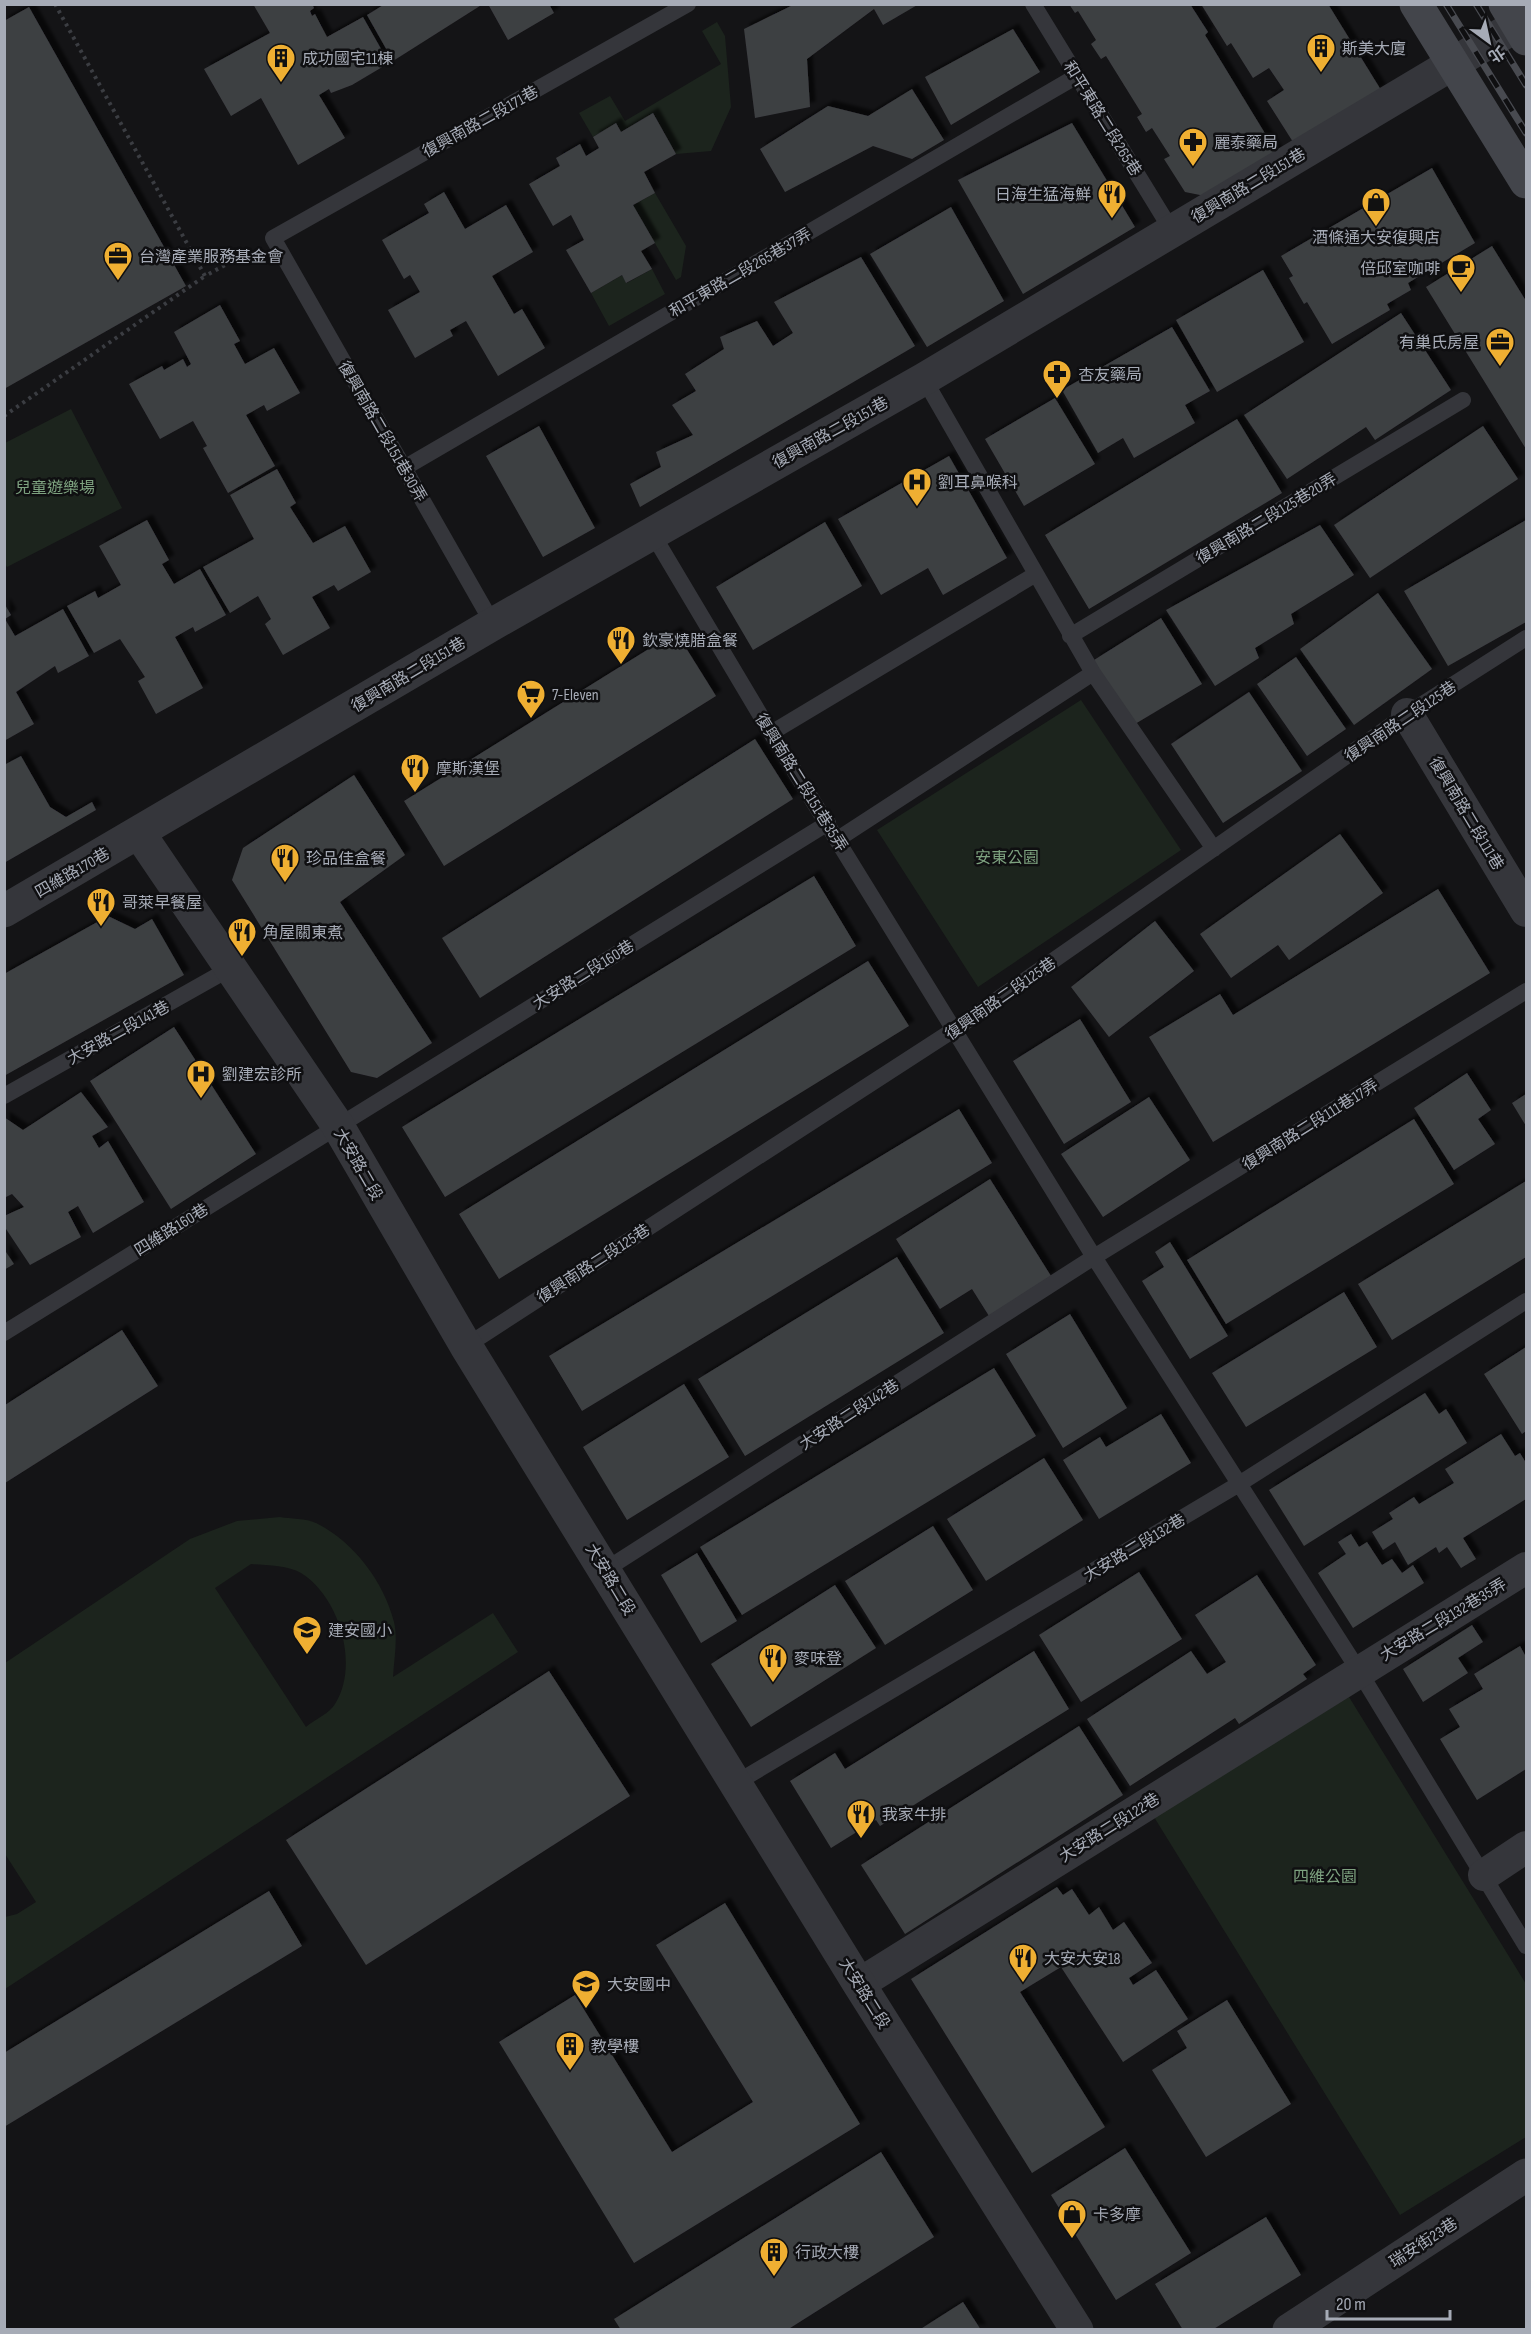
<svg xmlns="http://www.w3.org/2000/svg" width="1531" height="2334" viewBox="0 0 1531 2334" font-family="'Sofia Sans Condensed','Noto Sans TC',sans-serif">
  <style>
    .green { fill: #1c241d; fill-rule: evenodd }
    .building { fill: #3e3f43; filter: url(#shadow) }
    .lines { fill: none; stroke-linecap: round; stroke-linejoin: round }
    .path { stroke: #3b3d42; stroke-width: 4; stroke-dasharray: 3 4.5; stroke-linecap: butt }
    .service { stroke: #35363b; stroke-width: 16 }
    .minor { stroke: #35363b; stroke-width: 32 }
    .tertiary { stroke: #35363b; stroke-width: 33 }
    .secondary { stroke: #43454b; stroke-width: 33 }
    .rail-casing { stroke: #484a50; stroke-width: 7 }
    .rail { stroke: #0f0f11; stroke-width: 4.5; stroke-dasharray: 14; stroke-linecap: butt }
    .labels { text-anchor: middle; stroke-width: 5; stroke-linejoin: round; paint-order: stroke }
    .poi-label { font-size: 16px; fill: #a6abb6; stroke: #0f0f11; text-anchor: start }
    .street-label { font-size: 16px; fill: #a6abb6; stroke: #0f0f11 }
    .park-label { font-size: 16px; fill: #7da17f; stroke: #0f0f11 }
  </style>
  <defs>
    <filter id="shadow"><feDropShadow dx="5.5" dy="-5.5" stdDeviation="1.5" flood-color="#0009"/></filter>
  </defs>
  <rect width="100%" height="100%" fill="#141416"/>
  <path class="green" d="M717,22L725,36L731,107L711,151L676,154L653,113L621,132L616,124L593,137L579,113L610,96L625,121L721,64L702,31Z
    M655,193L686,246L681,277L676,280L633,205Z
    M652,269L665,294L609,326L591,293L622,275L627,283Z
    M71,409L122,508L7,567L4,563L5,443Z
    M1081,700L1181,850L978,987L877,830Z
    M280,1517C290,1519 306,1518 316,1523C353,1541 384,1582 394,1622C398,1640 394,1659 393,1677L493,1613L518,1652L5,1989V1917L17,1914L36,1902L5,1854V1663L190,1539L237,1521ZM251,1564C266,1565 288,1565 301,1573C339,1596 360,1665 335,1704C330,1713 314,1720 306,1727L215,1588Z
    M1349,1697L1526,1984V2137L1400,2215L1154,1817Z"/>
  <path class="building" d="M253,4H312L314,8L310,11L312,16L315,14L327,37L363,17L389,63L352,85L331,93L329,89L319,95L345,138L298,165L261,98L231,116L204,69L270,33Z
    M385,4H483L393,61L367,15Z
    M488,4H549L554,13L508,40Z
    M795,4H919L883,25L874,9L807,59L810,107L755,118L744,29Z
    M1069,4H1190L1208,32L1205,35L1277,153L1205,196L1185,192L1164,159L1170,156L1152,128L1146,132L1137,117L1142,114L1106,56L1101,59L1091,44L1096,40L1078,11L1075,13Z
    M1201,4H1328L1381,90L1293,142L1267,101L1284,90L1269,68L1253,78L1231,43L1227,46Z
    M29,7L186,286L4,389V21Z
    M1013,29L1040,72L951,125L925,77Z
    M912,89L944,140L912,159L873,146L785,192L760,149L828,106L868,116Z
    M653,113L676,154L644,172L655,193L633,205L655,243L641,251L652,269L626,283L622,275L591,293L566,250L584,240L571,215L553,226L529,184L560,166L556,158L580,144L586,156L599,148L593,137L616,123L621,132Z
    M1072,123L1135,227L1023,294L958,180Z
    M1432,168L1475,243L1408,283L1411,290L1387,304L1390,310L1332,344L1307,302L1304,304L1289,278L1293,276L1281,256Z
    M444,192L465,229L506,205L533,252L492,276L514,314L522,309L545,348L498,376L466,321L450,330L453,336L415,358L388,310L420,292L410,275L404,279L382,240L429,213L424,204Z
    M951,207L1004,301L927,347L870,254Z
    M1492,246L1526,301V449L1426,287Z
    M861,257L915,346L640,507L630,484L661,467L656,452L693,435L672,405L696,391L685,374L724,349L720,337L757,321L773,346L793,333L774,302Z
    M1263,270L1304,342L1217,392L1176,320Z
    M220,305L240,341L234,344L245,364L274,348L300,393L267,411L264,405L246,415L275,466L228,493L203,448L207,446L193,421L160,439L129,384L162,366L164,370L183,359L187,367L191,364L174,332Z
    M1401,313L1451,390L1375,440L1366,427L1287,479L1244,415Z
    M1172,327L1210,391L1185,405L1195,423L1134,458L1123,438L1098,453L1062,390Z
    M1055,398L1095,464L1024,506L985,439Z
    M1237,419L1282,493L1089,609L1045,535Z
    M539,426L595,528L543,557L486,456Z
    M1483,426L1518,479L1370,578L1334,525Z
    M949,456L1007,558L943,595L928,568L881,595L838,519Z
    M277,469L296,503L290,507L313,543L345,526L371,572L338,591L334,585L312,597L330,628L283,655L265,624L271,619L258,596L230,613L203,567L254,539L230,495Z
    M147,520L169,560L162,564L174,584L200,569L226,615L195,632L193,627L175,637L203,688L156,714L138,681L145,677L120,639L94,653L67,606L95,591L98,598L121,585L99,546Z
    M1526,520V622L1448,666L1404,591Z
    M825,522L862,586L753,650L716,587Z
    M1320,525L1354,575L1291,614L1294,624L1255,648L1259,658L1215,686L1166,610Z
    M1378,593L1432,669L1354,725L1300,649Z
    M4,603L11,615L5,619L15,636L63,609L89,656L58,673L55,666L16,692L34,724L4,741Z
    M1161,618L1202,684L1130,727L1094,660Z
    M676,632L716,696L444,866L404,801Z
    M1296,657L1346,729L1307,756L1257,684Z
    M1249,692L1302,771L1223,823L1171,744Z
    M755,739L793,799L480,998L442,938Z
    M21,756L50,807L66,817L92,802L96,810L4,863V765Z
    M354,775L405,855L340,902L432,1043L377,1078L351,1072L232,880L243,848Z
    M1340,834L1383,893L1289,960L1278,945L1231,978L1200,934Z
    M814,876L856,946L445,1197L402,1127Z
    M1438,889L1490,973L1213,1142L1149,1037L1220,994L1233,1015Z
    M108,916L135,929L152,919L184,975L4,1076V974Z
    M1155,921L1194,971L1109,1037L1071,987Z
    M868,961L909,1026L499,1279L459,1214Z
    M1080,1019L1131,1102L1064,1144L1013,1061Z
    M174,1027L256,1154L171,1209L90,1081Z
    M1467,1073L1491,1110L1478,1119L1495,1144L1454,1170L1414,1108Z
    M81,1092L108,1127L92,1136L99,1148L108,1141L144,1202L93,1233L78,1206L68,1212L81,1237L30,1265L4,1226V1216L24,1207L12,1194L4,1198V1117L23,1130Z
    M1526,1094V1126L1512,1103Z
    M1149,1097L1190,1160L1103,1217L1061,1154Z
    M959,1109L992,1163L582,1411L549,1356Z
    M1414,1119L1454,1184L1226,1324L1187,1260Z
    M990,1179L1051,1276L989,1316L972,1289L940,1309L896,1239Z
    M1526,1181V1257L1392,1340L1358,1284Z
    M1170,1242L1228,1336L1190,1359L1142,1281L1164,1267L1155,1252Z
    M4,1249L14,1264L4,1270Z
    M897,1257L944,1333L745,1456L698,1379Z
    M1344,1292L1377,1347L1246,1427L1212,1373Z
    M1070,1314L1127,1408L1063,1448L1006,1354Z
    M122,1330L158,1386L5,1483V1405Z
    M1526,1347V1431L1522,1434L1484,1374Z
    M994,1368L1036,1436L742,1615L700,1547Z
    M684,1384L729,1457L627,1520L583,1447Z
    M1425,1393L1439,1414L1446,1409L1467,1443L1304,1546L1269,1490Z
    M1161,1414L1191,1463L1099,1519L1063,1460L1100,1437L1106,1447Z
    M1501,1434L1515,1456L1520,1453L1526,1463V1499L1463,1538L1476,1559L1461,1568L1447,1547L1439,1553L1436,1547L1408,1565L1395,1542L1383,1550L1372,1532L1393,1519L1389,1513L1414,1497L1419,1504L1454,1483L1445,1469Z
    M1044,1458L1083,1520L986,1581L947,1519Z
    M933,1526L973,1590L885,1645L845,1581Z
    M1351,1534L1359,1547L1367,1542L1382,1565L1392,1559L1402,1573L1413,1565L1424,1583L1353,1628L1318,1573L1346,1554L1338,1542Z
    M697,1553L737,1621L701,1643L661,1575Z
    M1139,1572L1182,1639L1081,1702L1039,1635Z
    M1257,1575L1316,1665L1303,1674L1307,1679L1239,1724L1235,1718L1130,1786L1087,1719L1191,1651L1207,1674L1226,1662L1195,1615Z
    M835,1585L876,1648L751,1727L711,1664Z
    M1472,1625L1483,1642L1458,1658L1468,1673L1423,1702L1403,1669Z
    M1520,1646L1526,1657V1769L1477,1800L1440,1739L1460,1727L1449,1709L1483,1689L1474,1674Z
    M1034,1651L1069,1709L880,1826L876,1820L831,1848L790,1781L835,1753L845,1769Z
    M549,1671L630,1796L366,1965L286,1840Z
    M1079,1726L1123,1795L905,1934L861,1865Z
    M1057,1887L1063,1895L1072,1889L1089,1915L1099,1907L1113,1930L1124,1922L1152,1963L1129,1978L1133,1985L1156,1970L1188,2019L1123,2062L1061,1967L1020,1992L1105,2127L1032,2173L911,1979Z
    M269,1891L302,1946L4,2127V2053Z
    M725,1903L860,2124L634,2263L499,2042L575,1995L672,2152L753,2102L656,1945Z
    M1227,2000L1291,2104L1206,2157L1152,2070L1187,2048L1177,2031Z
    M1125,2148L1191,2253L1116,2300L1051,2195Z
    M881,2152L934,2237L787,2330H621L614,2319Z
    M1266,2217L1301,2275L1212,2330H1183L1155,2284Z
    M963,2302L981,2330H919Z"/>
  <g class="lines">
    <path class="path" d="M55,4L205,276L249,252
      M4,416L205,276"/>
    <path class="service" d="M1033,4L1172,231
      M924,379L1093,673L1214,849
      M404,468L1077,76
      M652,533L771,733L1094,1257L1359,1671L1526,1946
      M493,624L273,238L688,4
      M1070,636L1463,400
      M771,733L1036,574
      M838,839L1093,673
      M4,1096L231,968
      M4,1333L828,823
      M466,1346L955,1029L1407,714L1526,638
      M605,1570L1094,1257L1526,991
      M736,1783L1239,1484L1526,1301"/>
    <path class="minor" d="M1407,714L1526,911
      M1484,1875L1526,1847
      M859,1984L1526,1568"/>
    <path class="tertiary" d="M139,833L338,1126L466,1346L859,1984L1077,2330
      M4,911L493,624L924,379L1526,20
      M1289,2330L1526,2175"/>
    <path class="secondary" d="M1416,4L1526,182
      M1505,4L1526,39"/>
    <g class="rail-casing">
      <path id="rail" d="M1446,4L1526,133
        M1476,4L1526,85"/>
    </g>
    <use href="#rail" class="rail"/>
  </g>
  <defs>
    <g id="building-pin" transform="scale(1.5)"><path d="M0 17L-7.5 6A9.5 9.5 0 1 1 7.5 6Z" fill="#efaf32" stroke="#0f0f11"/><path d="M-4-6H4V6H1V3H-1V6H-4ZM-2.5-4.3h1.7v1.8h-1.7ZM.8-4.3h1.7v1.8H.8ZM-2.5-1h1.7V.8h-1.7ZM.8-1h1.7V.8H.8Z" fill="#111"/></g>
    <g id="pharmacy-pin" transform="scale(1.5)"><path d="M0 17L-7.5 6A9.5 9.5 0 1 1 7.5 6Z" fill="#efaf32" stroke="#0f0f11"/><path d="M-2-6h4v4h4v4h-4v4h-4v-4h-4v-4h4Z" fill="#111"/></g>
    <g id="restaurant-pin" transform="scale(1.5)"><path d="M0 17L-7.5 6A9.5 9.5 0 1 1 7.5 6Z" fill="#efaf32" stroke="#0f0f11"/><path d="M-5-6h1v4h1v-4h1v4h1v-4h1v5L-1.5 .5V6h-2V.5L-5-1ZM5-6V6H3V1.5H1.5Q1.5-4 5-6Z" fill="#111"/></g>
    <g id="shop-pin" transform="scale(1.5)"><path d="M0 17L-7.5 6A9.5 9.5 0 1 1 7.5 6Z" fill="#efaf32" stroke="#0f0f11"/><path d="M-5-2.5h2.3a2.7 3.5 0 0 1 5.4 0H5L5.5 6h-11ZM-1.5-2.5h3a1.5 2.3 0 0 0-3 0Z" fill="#111"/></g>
    <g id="office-pin" transform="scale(1.5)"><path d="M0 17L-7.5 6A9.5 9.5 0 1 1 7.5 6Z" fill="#efaf32" stroke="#0f0f11"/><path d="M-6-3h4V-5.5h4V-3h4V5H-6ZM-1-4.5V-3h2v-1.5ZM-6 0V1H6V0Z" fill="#111"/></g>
    <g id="cafe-pin" transform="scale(1.5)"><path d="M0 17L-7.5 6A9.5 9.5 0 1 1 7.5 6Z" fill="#efaf32" stroke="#0f0f11"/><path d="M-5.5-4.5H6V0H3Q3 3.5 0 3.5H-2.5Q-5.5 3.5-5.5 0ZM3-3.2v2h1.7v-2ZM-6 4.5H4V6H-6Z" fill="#111"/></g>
    <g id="hospital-pin" transform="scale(1.5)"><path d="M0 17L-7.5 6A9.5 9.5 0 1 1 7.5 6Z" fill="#efaf32" stroke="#0f0f11"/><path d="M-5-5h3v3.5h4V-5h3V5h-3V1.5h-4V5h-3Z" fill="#111"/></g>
    <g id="supermarket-pin" transform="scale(1.5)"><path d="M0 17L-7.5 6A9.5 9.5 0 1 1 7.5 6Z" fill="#efaf32" stroke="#0f0f11"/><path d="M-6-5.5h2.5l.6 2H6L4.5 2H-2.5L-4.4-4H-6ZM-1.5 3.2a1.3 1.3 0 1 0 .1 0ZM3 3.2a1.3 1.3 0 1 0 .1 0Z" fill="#111"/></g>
    <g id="school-pin" transform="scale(1.5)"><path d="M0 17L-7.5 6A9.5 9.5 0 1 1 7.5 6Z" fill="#efaf32" stroke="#0f0f11"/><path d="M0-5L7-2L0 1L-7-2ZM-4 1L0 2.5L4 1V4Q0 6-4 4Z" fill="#111"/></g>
  </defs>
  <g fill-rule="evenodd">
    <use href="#building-pin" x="1321" y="48"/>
    <use href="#building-pin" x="281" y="58"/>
    <use href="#pharmacy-pin" x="1193" y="142"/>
    <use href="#restaurant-pin" x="1112" y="194"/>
    <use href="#shop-pin" x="1376" y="202"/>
    <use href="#office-pin" x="118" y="256"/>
    <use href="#cafe-pin" x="1461" y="268"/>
    <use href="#office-pin" x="1500" y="342"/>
    <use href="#pharmacy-pin" x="1057" y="374"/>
    <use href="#hospital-pin" x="917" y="482"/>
    <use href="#restaurant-pin" x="621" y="640"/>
    <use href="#supermarket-pin" x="531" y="694"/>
    <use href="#restaurant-pin" x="415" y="768"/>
    <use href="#restaurant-pin" x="285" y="858"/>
    <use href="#restaurant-pin" x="101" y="902"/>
    <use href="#restaurant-pin" x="242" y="932"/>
    <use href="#hospital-pin" x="201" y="1074"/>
    <use href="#school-pin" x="307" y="1630"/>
    <use href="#restaurant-pin" x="773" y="1658"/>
    <use href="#restaurant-pin" x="861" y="1814"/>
    <use href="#restaurant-pin" x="1023" y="1958"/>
    <use href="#school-pin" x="586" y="1984"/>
    <use href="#building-pin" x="570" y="2046"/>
    <use href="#shop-pin" x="1072" y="2214"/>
    <use href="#building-pin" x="774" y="2252"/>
  </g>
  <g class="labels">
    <g class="poi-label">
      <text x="1342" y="54">斯美大廈</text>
      <text x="302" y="64">成功國宅11棟</text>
      <text x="1214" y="148">麗泰藥局</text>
      <text x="1091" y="200" text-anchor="end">日海生猛海鮮</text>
      <text x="1376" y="243" text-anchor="middle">酒條通大安復興店</text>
      <text x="139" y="262">台灣產業服務基金會</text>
      <text x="1440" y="274" text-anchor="end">倍邱室咖啡</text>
      <text x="1479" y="348" text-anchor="end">有巢氏房屋</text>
      <text x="1078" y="380">杏友藥局</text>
      <text x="938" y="488">劉耳鼻喉科</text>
      <text x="642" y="646">欽豪燒腊盒餐</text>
      <text x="552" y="700">7-Eleven</text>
      <text x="436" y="774">摩斯漢堡</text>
      <text x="306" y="864">珍品佳盒餐</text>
      <text x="122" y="908">哥萊早餐屋</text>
      <text x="263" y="938">角屋關東煮</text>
      <text x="222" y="1080">劉建宏診所</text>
      <text x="328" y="1636">建安國小</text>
      <text x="794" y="1664">麥味登</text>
      <text x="882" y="1820">我家牛排</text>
      <text x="1044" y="1964">大安大安18</text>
      <text x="607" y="1990">大安國中</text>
      <text x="591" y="2052">教學樓</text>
      <text x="1093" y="2220">卡多摩</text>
      <text x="795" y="2258">行政大樓</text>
    </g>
    <g class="street-label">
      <text transform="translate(1103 118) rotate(58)" y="6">和平東路二段265巷</text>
      <text transform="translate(480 121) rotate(-29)" y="6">復興南路二段171巷</text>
      <text transform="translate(1248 185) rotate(-31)" y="6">復興南路二段151巷</text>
      <text transform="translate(740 272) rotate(-30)" y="6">和平東路二段265巷37弄</text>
      <text transform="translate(383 431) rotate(60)" y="6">復興南路二段151巷30弄</text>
      <text transform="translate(830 432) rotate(-29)" y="6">復興南路二段151巷</text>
      <text transform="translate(1266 518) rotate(-31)" y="6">復興南路二段125巷20弄</text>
      <text transform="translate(408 674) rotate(-31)" y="6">復興南路二段151巷</text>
      <text transform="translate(1400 721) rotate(-34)" y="6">復興南路二段125巷</text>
      <text transform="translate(802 782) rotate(58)" y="6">復興南路二段151巷35弄</text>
      <text transform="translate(1467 813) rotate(59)" y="6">復興南路二段111巷</text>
      <text transform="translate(72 872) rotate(-30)" y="6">四維路170巷</text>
      <text transform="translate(583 974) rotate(-32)" y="6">大安路二段160巷</text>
      <text transform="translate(1000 998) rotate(-35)" y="6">復興南路二段125巷</text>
      <text transform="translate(118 1032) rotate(-29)" y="6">大安路二段141巷</text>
      <text transform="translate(1310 1124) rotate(-32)" y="6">復興南路二段111巷17弄</text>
      <text transform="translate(359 1164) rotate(60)" y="6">大安路二段</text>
      <text transform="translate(171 1229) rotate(-32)" y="6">四維路160巷</text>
      <text transform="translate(593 1263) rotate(-33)" y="6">復興南路二段125巷</text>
      <text transform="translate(849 1414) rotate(-33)" y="6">大安路二段142巷</text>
      <text transform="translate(1134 1547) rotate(-31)" y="6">大安路二段132巷</text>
      <text transform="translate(611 1579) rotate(59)" y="6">大安路二段</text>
      <text transform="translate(1443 1619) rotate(-31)" y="6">大安路二段132巷35弄</text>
      <text transform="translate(1109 1827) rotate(-32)" y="6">大安路二段122巷</text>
      <text transform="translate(865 1993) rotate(58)" y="6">大安路二段</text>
      <text transform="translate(1423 2242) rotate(-33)" y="6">瑞安街23巷</text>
    </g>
    <g class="park-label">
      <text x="55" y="493">兒童遊樂場</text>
      <text x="1007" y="863">安東公園</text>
      <text x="1325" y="1882">四維公園</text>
    </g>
  </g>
  <rect width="1531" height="2334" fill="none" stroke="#a6abb6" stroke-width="12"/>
  <g transform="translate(1489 42) rotate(147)" stroke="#0f0f11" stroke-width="4.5" paint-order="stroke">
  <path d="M0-4.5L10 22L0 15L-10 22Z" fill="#a6abb6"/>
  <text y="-9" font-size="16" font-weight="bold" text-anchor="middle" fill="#a6abb6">北</text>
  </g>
  <path d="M1327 2310v9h123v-9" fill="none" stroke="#a6abb6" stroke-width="3"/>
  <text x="1336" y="2310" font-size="18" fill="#a6abb6" stroke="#0f0f11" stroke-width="4.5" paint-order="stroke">20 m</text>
</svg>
